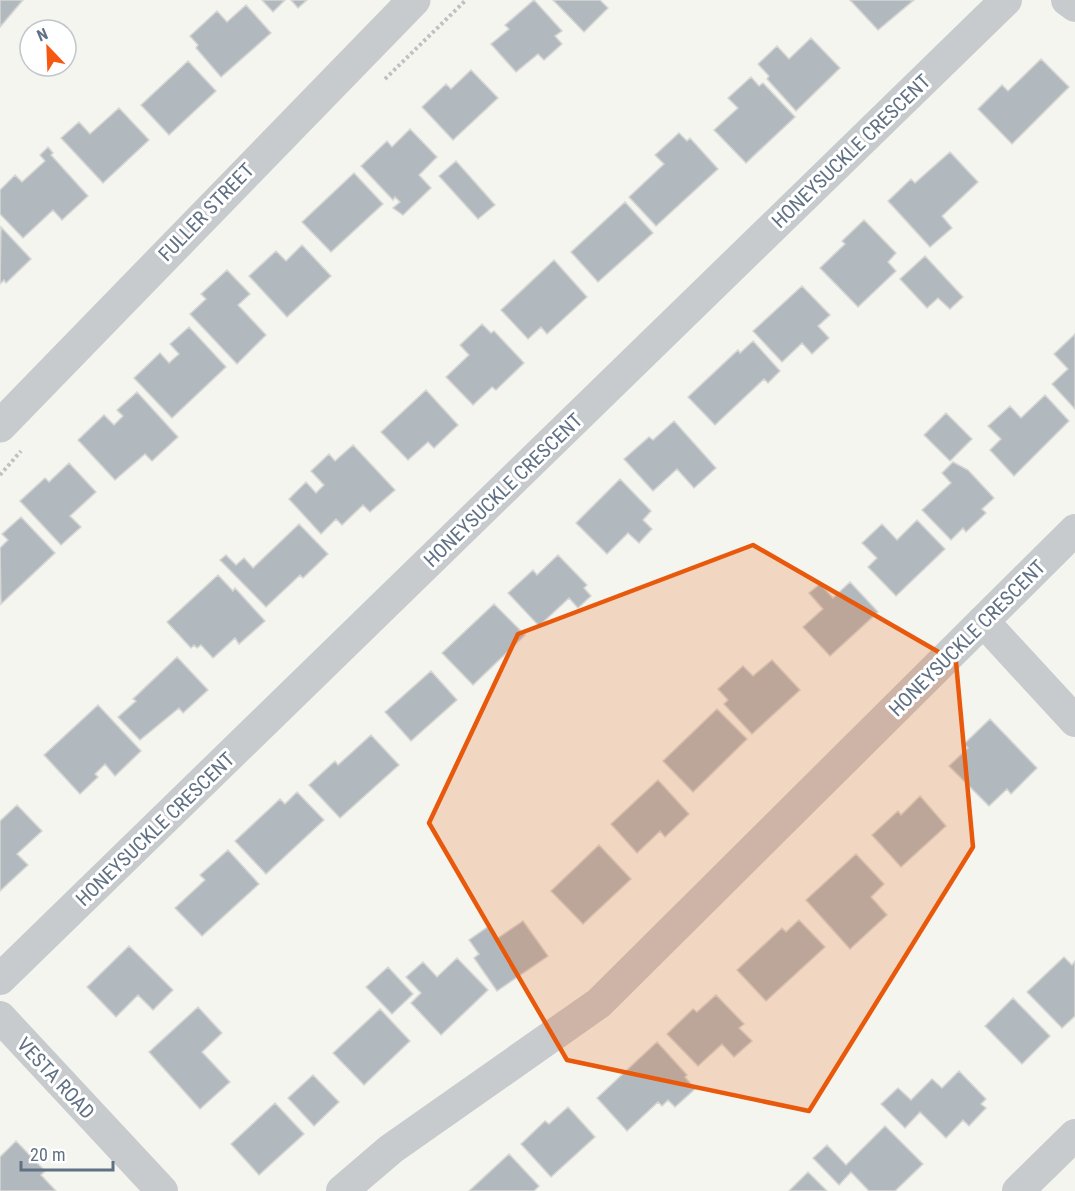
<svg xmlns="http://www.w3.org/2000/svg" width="1075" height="1191" viewBox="0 0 1075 1191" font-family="'Roboto Condensed',sans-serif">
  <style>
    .building { fill: #b2b9be; stroke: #d5d6d3; stroke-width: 1.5 }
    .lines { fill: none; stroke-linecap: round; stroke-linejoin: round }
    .path { stroke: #bec0c2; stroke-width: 4; stroke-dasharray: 3 3; stroke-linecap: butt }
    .minor { stroke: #c8cbce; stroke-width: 32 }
    .tertiary { stroke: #c8cbce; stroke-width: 33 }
    .marked { fill: #e8590c; fill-opacity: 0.2; stroke: #e8590c; stroke-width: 4.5; stroke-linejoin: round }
    .labels { text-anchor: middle; stroke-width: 6; stroke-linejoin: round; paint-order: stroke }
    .street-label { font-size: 20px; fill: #607184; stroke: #fff }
  </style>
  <rect width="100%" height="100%" fill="#f4f5ef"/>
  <path class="building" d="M0,0H23L0,27Z
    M262,0H285L273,12Z
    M291,0H307L298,8Z
    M534,0L562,31L555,36L562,44L544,60L538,54L516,72L491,44L509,29L505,25Z
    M553,0H600L608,8L584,32Z
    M850,0H914L878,30Z
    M246,5L271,33L221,77L196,48L198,45L190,36L217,11L227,22Z
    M811,38L840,68L796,111L767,79L769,76L758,64L777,46L789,59Z
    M1041,59L1069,87L1012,144L978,109L1002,85L1008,91Z
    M188,61L216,91L169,135L141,105Z
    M471,70L498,98L453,140L422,107L446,84L451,89Z
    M751,77L759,86L763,83L795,117L746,163L714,130L738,108L728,98Z
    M119,108L149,140L103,183L61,138L79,122L90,134Z
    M410,129L437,157L419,175L431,188L403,215L393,208L400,202L395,197L393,200L361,166L387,141L392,147Z
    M679,133L687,141L690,138L718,169L656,226L629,197L664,164L655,155Z
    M48,147L53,153L51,155L88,196L62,220L53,210L23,238L0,214V190L15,175L22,182L45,161L40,155Z
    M950,152L978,182L942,216L952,228L930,247L888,201L911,179L915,183Z
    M456,161L495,205L478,219L439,176Z
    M354,173L383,204L331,252L302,222Z
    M625,202L653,233L598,282L571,252Z
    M864,220L896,253L888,262L896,271L858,307L820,268L845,244L842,241Z
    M1,227L31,259L6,283L4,280L0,284Z
    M302,245L331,276L287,317L249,276L276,251L286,261Z
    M925,256L963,297L950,309L938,298L927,308L900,279Z
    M554,260L587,297L547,334L541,327L528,339L501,310Z
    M227,270L250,294L238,305L266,335L237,364L190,314L206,299L201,294Z
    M802,286L830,315L818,326L829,338L812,354L802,343L782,362L753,331Z
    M482,324L491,333L494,331L524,363L496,390L492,387L473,405L446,377L469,355L460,345Z
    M189,327L226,367L172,418L134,378L160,353L169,363L179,354L170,344Z
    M1075,334V409L1052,384L1068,369L1054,354Z
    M753,341L780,371L768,383L764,379L715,425L688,397L738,350L740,353Z
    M426,390L458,425L434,448L428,442L408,460L381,432Z
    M137,392L178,437L152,461L145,454L115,480L78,440L104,415L114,425L123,416L117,410Z
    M1045,395L1069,421L1014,476L990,450L1001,439L988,426L1010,406L1021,418Z
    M946,413L972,439L950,461L924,435Z
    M674,421L716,468L694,488L677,469L653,491L624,459L649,437L653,440Z
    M353,445L395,490L370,512L363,505L342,525L336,519L321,534L289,499L306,482L316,493L324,485L311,471L329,454L335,461Z
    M953,462L968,470L994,498L982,509L986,513L966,532L963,528L951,540L922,510L951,483L942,473Z
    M69,463L96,492L70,516L81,527L61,545L20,501L45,478L49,482Z
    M620,479L651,511L643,520L652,529L639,543L628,533L607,554L576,523Z
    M21,517L55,553L1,604L0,548L8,540L2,534Z
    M917,520L945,549L896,596L868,567L877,558L862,543L882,524L897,540Z
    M299,524L328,554L303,578L300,575L266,607L220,560L226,555L236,565L244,558L253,568Z
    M558,555L587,585L584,588L591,596L578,608L569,598L539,626L508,593L533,570L537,575Z
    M218,575L233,591L235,588L265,621L239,644L235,638L213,658L201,645L197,648L194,645L191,648L167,622Z
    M850,582L878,612L830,656L803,627L823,609L809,593L820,584L833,598Z
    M494,604L525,635L473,685L442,653Z
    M177,657L208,690L183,713L179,708L140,740L118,717L136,701L133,699Z
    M772,660L800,690L752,734L724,704L728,700L718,689L743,666L753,676Z
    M431,671L457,700L411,741L385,712Z
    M98,705L141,751L115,776L105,764L95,774L98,777L80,794L44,755Z
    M717,709L747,739L693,792L663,761Z
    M990,719L1037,768L1011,794L1007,789L989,806L949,766L968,748L964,744Z
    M371,735L399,765L340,818L309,785L335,761L338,765Z
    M658,780L689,814L665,837L660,831L637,853L611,824Z
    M297,792L324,820L266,874L235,841L280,799L285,804Z
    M920,796L946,826L901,867L872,835L898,811L901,815Z
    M17,805L42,831L17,854L28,865L0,891V821Z
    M599,845L631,879L583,924L551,891Z
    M228,850L259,884L202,936L175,908L205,880L200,875Z
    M856,854L884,884L871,897L887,915L850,949L806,900Z
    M799,920L825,947L766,1001L737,970L782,928L786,932Z
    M523,921L548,956L497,991L474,958L479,954L469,940L489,926L498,938Z
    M129,946L173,990L153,1010L138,995L116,1017L87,987Z
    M1064,957L1072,965L1075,961V1016L1062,1028L1027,992Z
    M457,958L488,990L441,1035L411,1003L421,993L406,977L423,962L437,977Z
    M388,967L413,994L392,1014L366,987Z
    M716,995L744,1024L739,1028L752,1041L734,1057L722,1044L698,1066L667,1034L693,1009L697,1012Z
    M1013,998L1050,1036L1022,1064L985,1026Z
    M198,1007L222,1033L202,1052L230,1082L200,1109L149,1052Z
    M380,1009L410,1041L364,1085L333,1053Z
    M657,1042L687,1075L685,1077L695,1089L675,1107L668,1100L662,1106L658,1102L627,1131L597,1098Z
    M959,1071L986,1099L981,1104L986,1108L969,1126L963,1120L946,1138L920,1112L905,1128L881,1104L898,1088L911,1100L932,1079L942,1088Z
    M313,1075L339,1102L314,1126L288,1098Z
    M275,1103L304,1134L259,1175L231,1144Z
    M568,1107L595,1137L551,1177L521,1144L545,1121L549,1124Z
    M885,1126L923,1164L895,1191H869L851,1172L839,1185L813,1158L827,1145L846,1165Z
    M16,1141L45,1171L41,1175L56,1191H0V1157Z
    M509,1154L539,1186L534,1191H469Z
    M808,1172L827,1191H789Z"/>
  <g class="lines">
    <path class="path" d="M385,79L466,0
      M0,475L21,451"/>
    <path class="minor" d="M1067,0L1075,6
      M983,621L1075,721
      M0,979L1006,0
      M0,1017L162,1191
      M342,1191L391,1149L599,1003L1075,530
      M1018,1191L1075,1135"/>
    <path class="tertiary" d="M0,426L414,0"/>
  </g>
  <path class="marked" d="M753,545L956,662L973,847L809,1111L567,1060L429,823L518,634Z"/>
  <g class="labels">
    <g class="street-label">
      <text transform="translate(851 151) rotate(-44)" y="7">HONEYSUCKLE CRESCENT</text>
      <text transform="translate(206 212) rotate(-46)" y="7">FULLER STREET</text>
      <text transform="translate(503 490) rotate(-44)" y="7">HONEYSUCKLE CRESCENT</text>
      <text transform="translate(967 638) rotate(-45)" y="7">HONEYSUCKLE CRESCENT</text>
      <text transform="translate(155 829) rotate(-44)" y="7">HONEYSUCKLE CRESCENT</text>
      <text transform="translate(56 1078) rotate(47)" y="7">VESTA ROAD</text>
    </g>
  </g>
  <g transform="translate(48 48) rotate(337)"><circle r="28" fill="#ffffff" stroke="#bfc6ce" stroke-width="1.5"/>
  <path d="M0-4.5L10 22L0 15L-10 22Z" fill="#f5580f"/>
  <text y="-9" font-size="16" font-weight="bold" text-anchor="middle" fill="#607184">N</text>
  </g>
  <path d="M21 1161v9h92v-9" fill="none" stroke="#607184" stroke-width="3"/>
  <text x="30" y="1161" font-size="18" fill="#607184" stroke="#ffffff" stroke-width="4.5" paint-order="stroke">20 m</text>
</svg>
